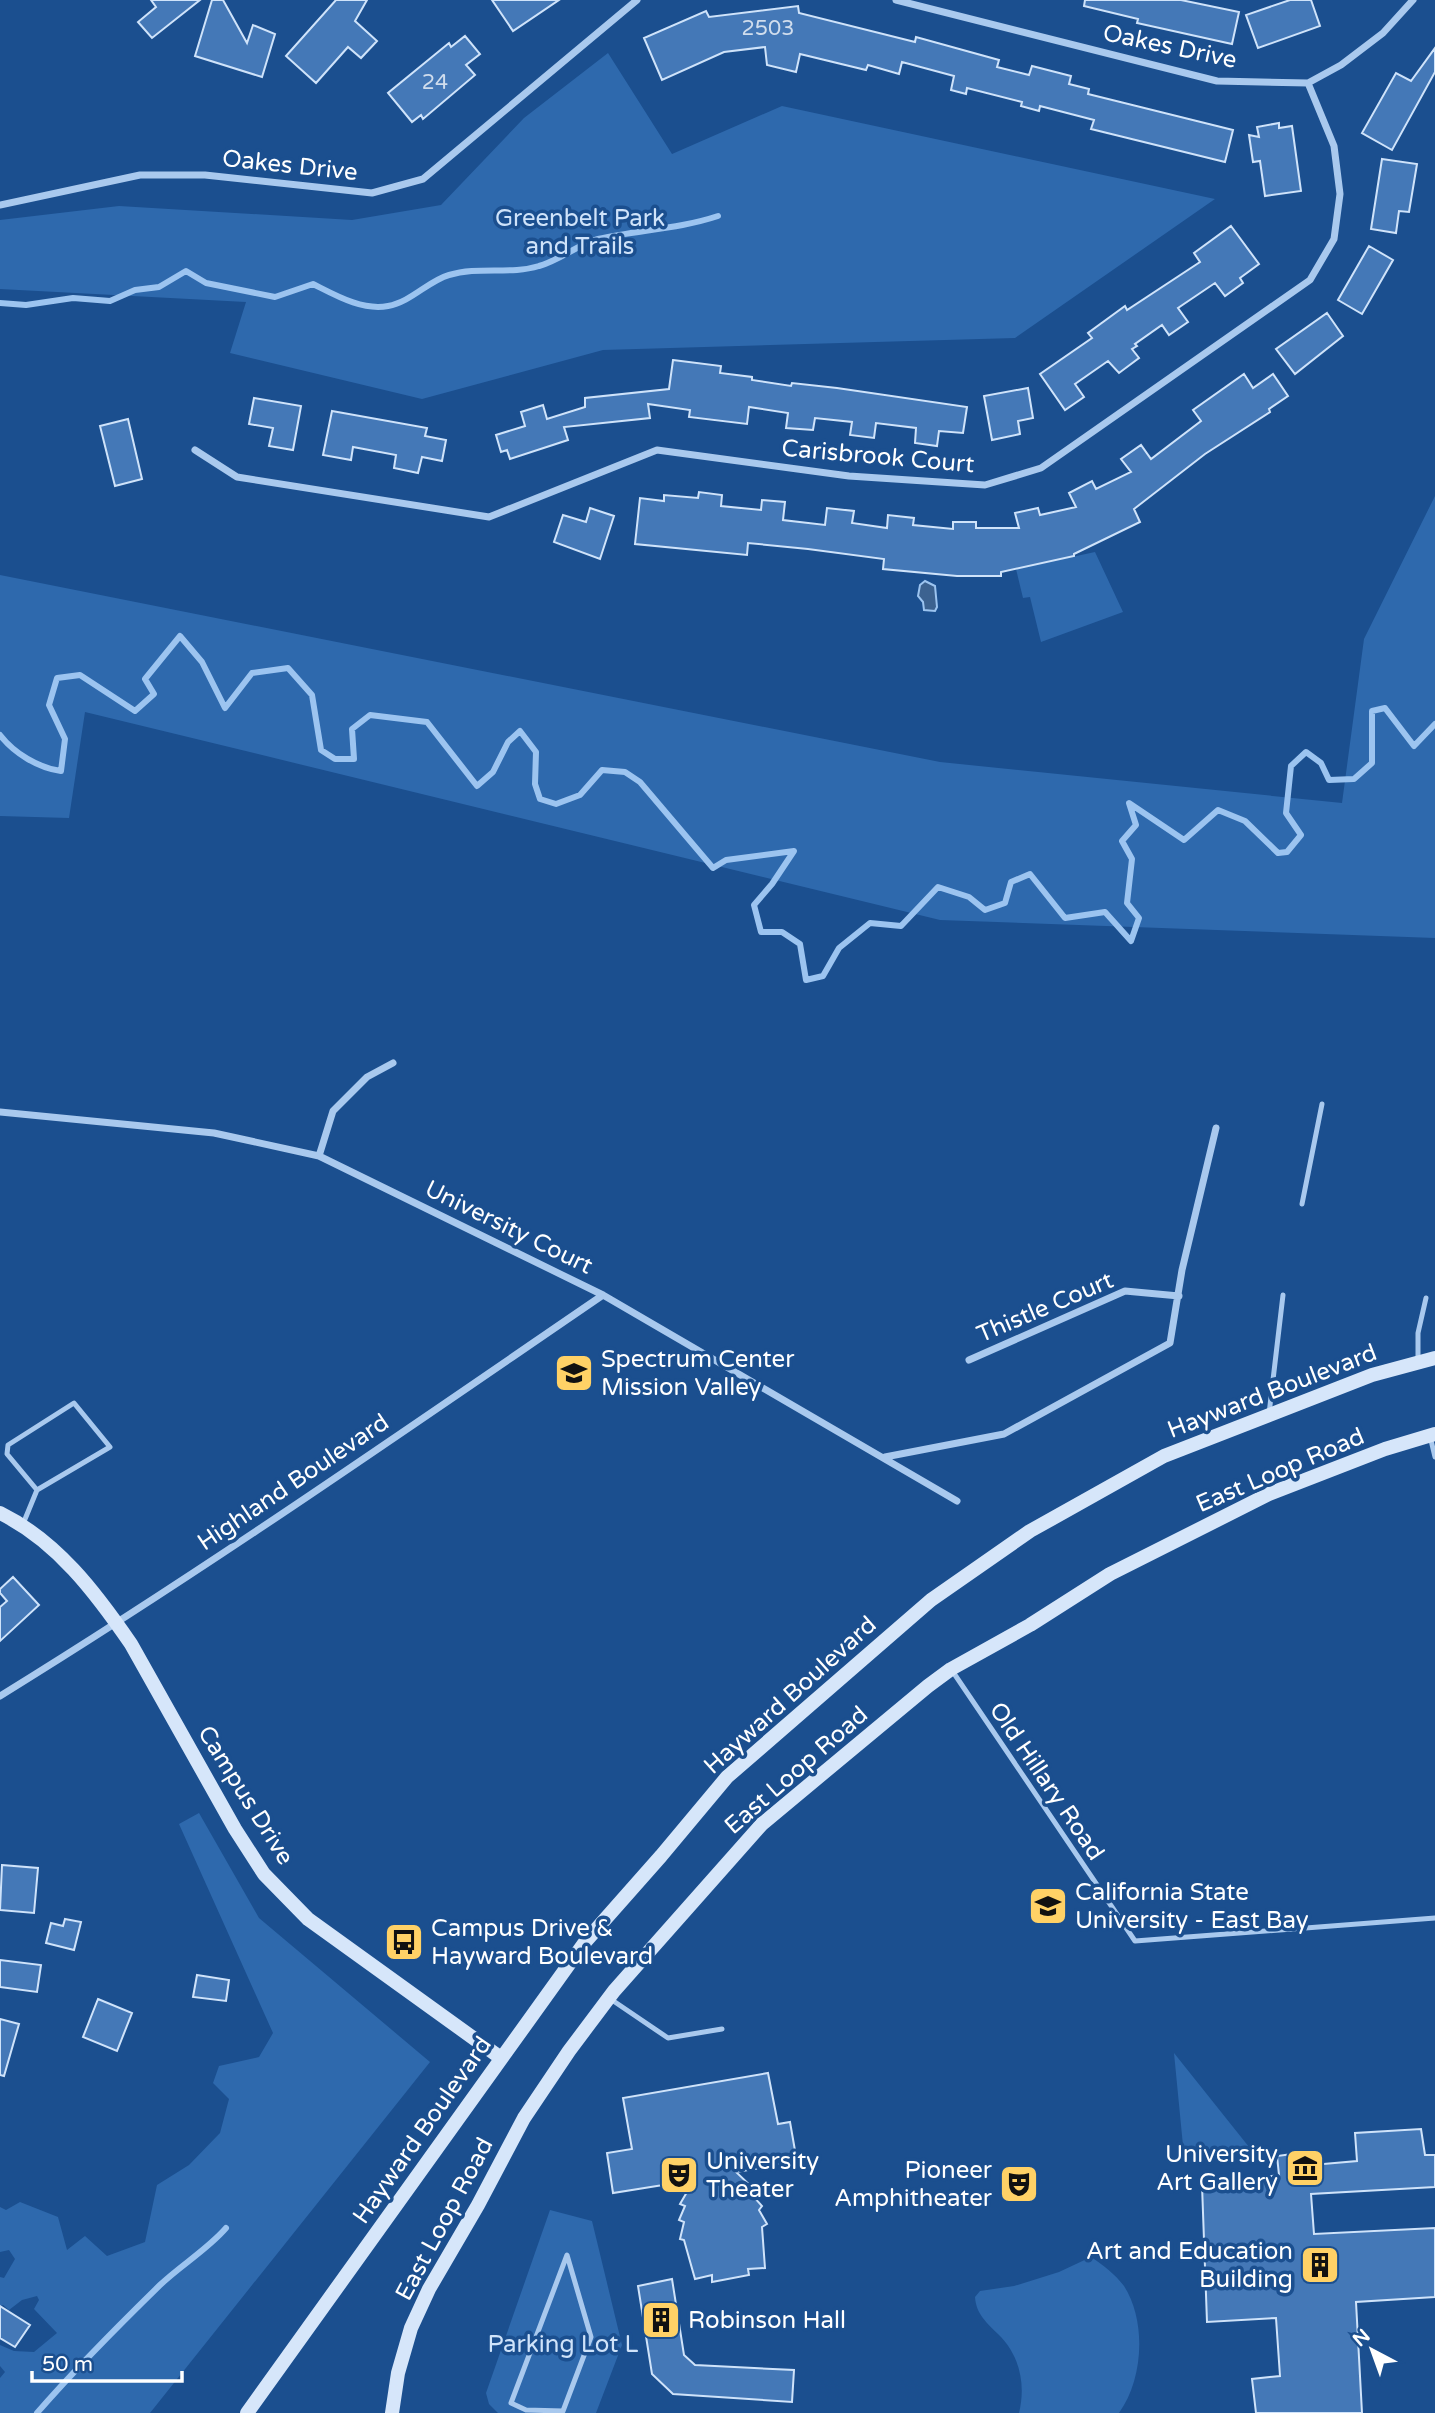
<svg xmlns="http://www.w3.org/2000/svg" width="1435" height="2413" viewBox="0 0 1435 2413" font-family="'Varela Round',sans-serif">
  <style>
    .green { fill: #2e69ad }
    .water { fill: #3c6290; stroke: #9cc4f0; stroke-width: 2 }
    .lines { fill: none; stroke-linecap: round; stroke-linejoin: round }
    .stream { stroke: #9cc4f0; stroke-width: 6 }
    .building { fill: #4478b7; stroke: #cfe3fa; stroke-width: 2 }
    .lane { stroke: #a9c9ee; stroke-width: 5 }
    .street { stroke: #a9c9ee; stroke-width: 7 }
    .secondary { stroke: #d6e6fa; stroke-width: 14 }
    .labels { text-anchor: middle; stroke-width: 7; stroke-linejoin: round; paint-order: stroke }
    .number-label { font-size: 21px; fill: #d0dded }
    .street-label { font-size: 24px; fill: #fff; stroke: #1b4f8f }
    .park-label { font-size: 24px; fill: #cfe3fa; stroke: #1b4f8f }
    .poi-label { font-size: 24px; fill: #fff; stroke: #1b4f8f; text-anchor: start }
  </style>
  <rect width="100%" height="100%" fill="#1b4f8f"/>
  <path class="green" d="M608,53L672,154L782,106L1215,199L1015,338L603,350L422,399L230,353L246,302L0,289V220L119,206L352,220L441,205L524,118Z
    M1435,496V938L940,920L85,712L69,818L0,816V575L940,762L1342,803L1364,639Z
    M1095,552L1123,612L1041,642L1030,597L1023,598L1016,569Z
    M199,1813L259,1918L430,2062L150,2413H0V2378L5,2372L0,2366V2345L14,2351L34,2352L57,2333L34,2309L39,2300L37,2296L22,2300L9,2310L3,2305L0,2306V2277L4,2278L15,2259L9,2250L0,2252V2207L6,2210L20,2202L58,2217L67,2250L85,2236L107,2256L145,2242L157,2185L189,2165L220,2133L229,2099L213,2083L219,2066L259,2057L273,2033L179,1824Z
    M1174,2053L1249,2147L1184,2156Z
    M550,2210L592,2221L622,2345L596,2413H498L489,2404L486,2393Z
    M1091,2257C1103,2265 1115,2274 1124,2286C1147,2322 1143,2380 1119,2413H1019C1026,2385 1020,2355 998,2334C987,2323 976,2314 975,2297L980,2291L1014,2286L1059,2272Z"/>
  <path class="water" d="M925,581L935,586L937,607L935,611L924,610L923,602L918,596L920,585Z"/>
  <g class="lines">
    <path class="stream" d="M0,303L26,305L73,298L110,301L135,290L159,287L186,271L206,283L275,297L313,284C335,295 362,311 388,306C411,302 428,281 449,275C479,266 510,275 539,266C560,260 577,245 598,239C637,230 679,229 718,216
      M0,735C14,753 38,768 61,771L65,739L49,705L57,678L80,675L135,711L154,694L145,679L180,636L202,662L225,708L252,673L288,668L312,695L321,750L335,759H354L352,729L370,715L427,722L477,786L493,772L508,742L520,731L536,752L535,784L540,799L556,804L580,795L602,770L625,772L640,782L713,868L726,860L794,851L772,884L754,905L761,932H782L800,944L806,980L823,976L839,948L870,923L901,926L938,887L969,897L985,910L1005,903L1011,882L1030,874L1065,918L1105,912L1131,941L1139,918L1127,903L1132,859L1122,841L1136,825L1129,803L1184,840L1218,810L1245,821L1278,853L1287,852L1301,835L1286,813L1291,766L1306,752L1321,763L1329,780L1354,779L1372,763V711L1385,708L1414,746L1435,724
      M37,2413C76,2368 117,2327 160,2285C181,2265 208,2249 226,2228"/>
  </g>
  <path class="building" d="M151,0H200L152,38L138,22L156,7Z
    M212,0H223L247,43L253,25L275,34L262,77L195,56Z
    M336,0H367L355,21L377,41L361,58L348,47L316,83L286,56Z
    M492,0H559L513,31Z
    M1085,0H1181L1239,12L1232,44L1137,23L1138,19L1084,6Z
    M1290,0H1311L1320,26L1258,48L1246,15Z
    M798,6L799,13L915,42L916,37L999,60L997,67L1029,75L1032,66L1071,76L1069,84L1089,89L1088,94L1233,130L1225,162L1091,129L1094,120L1040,106L1039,111L1021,106L1022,102L967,88L966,94L951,90L954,76L902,62L899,74L868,65L866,70L800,54L796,72L767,65L765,47L724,52L662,80L644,38L706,11L709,17Z
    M465,36L480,54L466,65L475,75L423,119L421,115L412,122L388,93L449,43L451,47Z
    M1435,48V72L1392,150L1362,133L1396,73L1411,81Z
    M1279,123V128L1292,126L1301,191L1265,196L1260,161L1253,162L1249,135L1259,137L1257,127Z
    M1382,159L1417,164L1409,212L1399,211L1396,233L1371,229Z
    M1231,226L1259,264L1240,278L1243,283L1225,296L1215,283L1178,308L1188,322L1169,335L1162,325L1135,344L1137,346L1132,349L1139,358L1119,373L1108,361L1075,384L1084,397L1065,410L1040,374L1092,338L1088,333L1125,306L1127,310L1200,262L1194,253Z
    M1369,246L1393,260L1362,314L1338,300Z
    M1327,313L1343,336L1295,374L1276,349Z
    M673,360L721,366L720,373L752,377V380L791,386L792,383L837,388L967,407L963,433L939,431L937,446L915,443L916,428L876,423L874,438L850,435L852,422L815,418L813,430L786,428L788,413L749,407L747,424L689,417L690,410L648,404L650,418L564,427L568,440L510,459L507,450L501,452L496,435L525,426L521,412L543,405L547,419L585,407V398L669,389Z
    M1244,374L1253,388L1273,374L1288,396L1269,409L1270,412L1205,454L1134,509L1140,522L1074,554V556L1001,572V576H957L883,569L884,559L808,549L748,543L747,555L635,544L640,498L664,501V495L698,498L699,492L722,495L721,506L761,510L762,500L785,502L783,520L825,525L827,508L854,511L852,523L887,528L888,515L914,518L913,525L953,529V522H976V528H1019L1015,513L1038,508L1040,515L1076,507L1069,493L1092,481L1096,489L1131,472L1121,459L1141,445L1151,459L1201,421L1193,410Z
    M1028,388L1033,418L1018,421L1020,434L992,440L984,396Z
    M254,398L301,406L293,450L269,446L273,428L249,424Z
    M332,411L427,428L425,436L446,440L442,461L422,457L418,473L394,468L396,455L353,447L351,460L323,455Z
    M128,419L142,479L115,486L100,426Z
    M590,508L614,516L600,559L554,542L563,515L586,522Z
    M13,1577L39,1605L0,1641V1607L7,1601L0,1593V1589Z
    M2,1865L38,1868L34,1913L0,1910Z
    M65,1919L81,1922L74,1950L46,1943L51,1923L63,1926Z
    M0,1960L41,1965L37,1992L0,1987Z
    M197,1975L229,1980L226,2001L193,1997Z
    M98,1999L132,2013L117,2051L83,2037Z
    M0,2019L19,2024L4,2076L0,2075Z
    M768,2073L778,2124L790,2122L797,2162L736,2172L754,2189L753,2196L762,2206L759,2210L767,2224L762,2227L765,2268L748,2269L749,2275L712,2282V2275L695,2279L684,2240L680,2239L684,2222L679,2220L685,2206L680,2204L694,2180L613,2193L607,2153L632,2149L623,2098Z
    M1421,2129L1425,2155H1435V2187L1311,2194L1314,2234L1435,2228V2297L1356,2302L1362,2413H1256L1252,2379L1280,2376L1276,2318L1207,2322L1202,2185L1279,2175L1277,2156L1300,2153L1301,2166L1357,2161L1355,2133Z
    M672,2279L684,2355L695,2365L794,2370L792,2402L673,2394L652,2374L638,2286Z
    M0,2306L30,2325L15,2347L0,2338Z"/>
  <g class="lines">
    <path class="lane" d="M1302,1204L1322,1104
      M1418,1360V1333L1426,1298
      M1269,1414L1283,1295
      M1430,1436L1435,1457
      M23,1524L37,1490L110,1447L74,1403L8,1445L7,1454L37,1490
      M951,1669L1135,1941L1435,1918
      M609,1998L668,2038L722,2029
      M567,2255L591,2337L563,2411L526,2410L511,2403Z"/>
    <path class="street" d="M896,0L1217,81L1308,83L1341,65L1383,33L1413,0
      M0,205L140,175H205L372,193L423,179L637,0
      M195,450L237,477L489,517L657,450L849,476L985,485L1041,468L1310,280L1334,239L1340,194L1334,146L1308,83
      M0,1112L214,1133L319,1156L603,1295L957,1501
      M319,1156L333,1111L367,1077L393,1063
      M969,1360L1125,1291L1179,1296
      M885,1457L1004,1434L1170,1343L1182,1270L1216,1128
      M0,1696C206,1569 404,1431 603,1295"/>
    <path class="secondary" d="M0,1513C57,1541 96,1593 131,1644L235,1829L264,1874L308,1919L501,2058
      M247,2413L585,1942L661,1856L727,1777L931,1600L1030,1531L1164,1456L1372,1375L1435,1358
      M392,2413L398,2373L411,2328L429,2289L478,2205L524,2118L569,2051L614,1991L762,1824L928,1686L951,1669L1030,1625L1110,1574L1269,1494L1385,1449L1435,1434"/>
  </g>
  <defs>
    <g id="school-square" transform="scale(2.0125)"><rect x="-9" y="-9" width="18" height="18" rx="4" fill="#ffd166" stroke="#1b4f8f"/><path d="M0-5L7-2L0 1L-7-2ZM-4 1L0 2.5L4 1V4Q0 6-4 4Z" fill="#111"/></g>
    <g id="university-square" transform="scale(2.0125)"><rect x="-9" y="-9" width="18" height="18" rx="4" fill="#ffd166" stroke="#1b4f8f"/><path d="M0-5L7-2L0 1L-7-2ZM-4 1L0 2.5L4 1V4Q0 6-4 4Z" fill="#111"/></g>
    <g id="bus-square" transform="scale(2.0125)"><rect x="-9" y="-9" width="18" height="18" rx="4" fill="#ffd166" stroke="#1b4f8f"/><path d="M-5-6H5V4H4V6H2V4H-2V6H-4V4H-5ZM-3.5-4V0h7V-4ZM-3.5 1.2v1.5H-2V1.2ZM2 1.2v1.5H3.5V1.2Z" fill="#111"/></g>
    <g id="museum-square" transform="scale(2.0125)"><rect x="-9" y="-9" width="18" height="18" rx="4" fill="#ffd166" stroke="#1b4f8f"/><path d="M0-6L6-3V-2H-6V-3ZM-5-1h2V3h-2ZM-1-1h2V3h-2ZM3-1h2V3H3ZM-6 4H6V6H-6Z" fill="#111"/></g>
    <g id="theatre-square" transform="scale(2.0125)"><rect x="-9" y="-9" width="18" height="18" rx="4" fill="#ffd166" stroke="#1b4f8f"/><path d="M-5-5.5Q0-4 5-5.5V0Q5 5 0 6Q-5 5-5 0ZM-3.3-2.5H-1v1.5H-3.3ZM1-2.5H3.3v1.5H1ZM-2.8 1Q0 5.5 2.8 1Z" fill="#111"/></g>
    <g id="building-square" transform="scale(2.0125)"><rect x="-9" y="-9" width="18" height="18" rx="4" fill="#ffd166" stroke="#1b4f8f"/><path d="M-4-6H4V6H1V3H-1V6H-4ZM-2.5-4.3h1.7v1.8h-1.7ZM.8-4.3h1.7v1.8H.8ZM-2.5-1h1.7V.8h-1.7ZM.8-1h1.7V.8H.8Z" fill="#111"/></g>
  </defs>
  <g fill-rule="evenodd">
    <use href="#school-square" x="574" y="1373"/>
    <use href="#university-square" x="1048" y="1906"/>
    <use href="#bus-square" x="404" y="1942"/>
    <use href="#museum-square" x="1305" y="2168"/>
    <use href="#theatre-square" x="679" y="2175"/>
    <use href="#theatre-square" x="1019" y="2184"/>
    <use href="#building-square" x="1320" y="2265"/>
    <use href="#building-square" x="661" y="2320"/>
  </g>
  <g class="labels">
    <g class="number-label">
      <text x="768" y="35">2503</text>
      <text x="435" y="89">24</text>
    </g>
    <g class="street-label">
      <text transform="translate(1170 46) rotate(12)" y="8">Oakes Drive</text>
      <text transform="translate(290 165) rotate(6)" y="8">Oakes Drive</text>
      <text transform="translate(878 456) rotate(5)" y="8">Carisbrook Court</text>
      <text transform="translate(509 1227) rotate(26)" y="8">University Court</text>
      <text transform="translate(1045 1307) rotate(-23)" y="8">Thistle Court</text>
      <text transform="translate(1272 1391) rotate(-21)" y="8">Hayward Boulevard</text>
      <text transform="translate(1280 1470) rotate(-23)" y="8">East Loop Road</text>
      <text transform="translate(293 1482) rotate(-34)" y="8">Highland Boulevard</text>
      <text transform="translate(790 1695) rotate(-42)" y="8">Hayward Boulevard</text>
      <text transform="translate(796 1770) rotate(-41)" y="8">East Loop Road</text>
      <text transform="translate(1047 1781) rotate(56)" y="8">Old Hillary Road</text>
      <text transform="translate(246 1795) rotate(58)" y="8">Campus Drive</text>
      <text transform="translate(422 2130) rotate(-55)" y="8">Hayward Boulevard</text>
      <text transform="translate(444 2219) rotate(-62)" y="8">East Loop Road</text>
    </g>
    <g class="park-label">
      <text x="580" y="226">Greenbelt Park<tspan x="580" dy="28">and Trails</tspan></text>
      <text x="563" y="2352">Parking Lot L</text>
    </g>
    <g class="poi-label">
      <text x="601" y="1367">Spectrum Center<tspan x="601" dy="28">Mission Valley</tspan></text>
      <text x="1075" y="1900">California State<tspan x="1075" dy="28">University - East Bay</tspan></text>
      <text x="431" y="1936">Campus Drive &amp;<tspan x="431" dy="28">Hayward Boulevard</tspan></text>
      <text x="1278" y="2162" text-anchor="end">University<tspan x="1278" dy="28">Art Gallery</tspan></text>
      <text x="706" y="2169">University<tspan x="706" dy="28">Theater</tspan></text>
      <text x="992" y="2178" text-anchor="end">Pioneer<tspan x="992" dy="28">Amphitheater</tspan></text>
      <text x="1293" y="2259" text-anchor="end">Art and Education<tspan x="1293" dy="28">Building</tspan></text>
      <text x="688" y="2328">Robinson Hall</text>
    </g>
  </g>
  <g transform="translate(1372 2350) rotate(319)" stroke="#1b4f8f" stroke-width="5" paint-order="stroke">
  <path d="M0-5L12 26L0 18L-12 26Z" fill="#ffffff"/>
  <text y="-10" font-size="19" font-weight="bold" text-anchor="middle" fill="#ffffff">N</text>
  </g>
  <path d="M32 2371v10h150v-10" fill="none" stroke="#ffffff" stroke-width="3.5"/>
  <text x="42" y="2371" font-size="21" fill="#ffffff" stroke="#1b4f8f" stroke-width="5" paint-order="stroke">50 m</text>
</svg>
